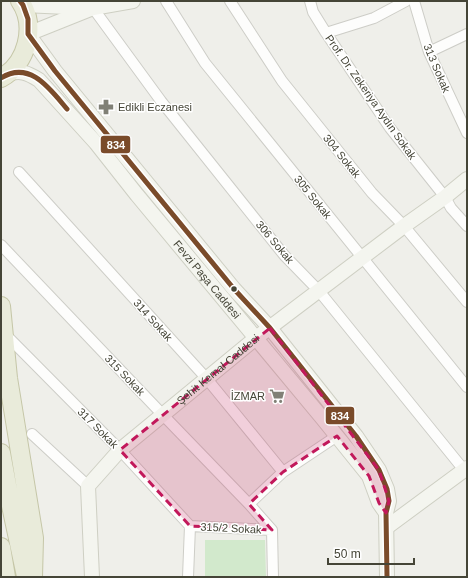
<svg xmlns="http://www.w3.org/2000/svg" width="468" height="578" viewBox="0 0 468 578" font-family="Arial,sans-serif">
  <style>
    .green { fill: #d2e9cc }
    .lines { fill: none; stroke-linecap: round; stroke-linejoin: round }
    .street-casing { stroke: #cdcdc7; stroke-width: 12 }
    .secondary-casing { stroke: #cecfc3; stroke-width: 16 }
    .highway-casing { stroke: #c5c6a7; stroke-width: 20 }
    .street { stroke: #fdfdfc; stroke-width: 10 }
    .secondary { stroke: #f4f5ef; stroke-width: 14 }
    .highway { stroke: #e9ebda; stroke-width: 18 }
    .bus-1-casing { stroke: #fff; stroke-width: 8 }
    .bus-1 { stroke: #7a4b2a; stroke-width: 5 }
    .marked { fill: #c2185b; fill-opacity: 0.2; stroke: #c2185b; stroke-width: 3; stroke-dasharray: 8 5; stroke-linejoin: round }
    .bus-dot { fill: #454537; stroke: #fff; stroke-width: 1.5 }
    .labels { text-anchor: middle; stroke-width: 3; stroke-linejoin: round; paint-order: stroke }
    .street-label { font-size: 11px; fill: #454537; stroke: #fff }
    .poi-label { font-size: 11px; fill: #454537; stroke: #fff; text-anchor: start }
    .line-badge { stroke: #fff; stroke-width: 1.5 }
    .badge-label { font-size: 11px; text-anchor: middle; font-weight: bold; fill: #fff }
  </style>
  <rect width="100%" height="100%" fill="#efefea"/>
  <path class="green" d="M205,540H265L266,577H205Z"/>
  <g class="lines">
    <g class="street-casing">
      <path id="street" d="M166,1L205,63L467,387
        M230,1L282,81L372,193L404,226L467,302
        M310,1L313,12L326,33L390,128L445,197L451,208L467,226
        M414,1L429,52L467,133
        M93,8L161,101L284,255L319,291L464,470
        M326,33L374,18L406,1
        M429,52L467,34
        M19,172L207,379L283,472
        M1,245L163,415L249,504L272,530
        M4,333L120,450L190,526
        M32,434L88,486
        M249,504L283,472L337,436
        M190,526L272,530
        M272,530L273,577
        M188,577L190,526"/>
    </g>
    <g class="secondary-casing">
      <g id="secondary">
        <path d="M133,1L93,8L28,34L55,71L234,289L270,328L356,436L379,470L387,489L389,501L386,513L387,577"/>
        <path d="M23,5L89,8"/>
        <path id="s1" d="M6,75C19,69 28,73 39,80L96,143L137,195L323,419L369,476L379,503L386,513"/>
        <path d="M387,527L467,468"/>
        <path id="s2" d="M92,577L88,486L120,450L256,338L404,226L445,197L467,179"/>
      </g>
    </g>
    <g class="highway-casing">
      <path id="highway" d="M1,78C27,64 37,26 20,1
        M1,306L8,378L34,538L33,577
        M1,453L10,501L26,576
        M1,547L6,577"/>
    </g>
    <use href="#street" class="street"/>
    <use href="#secondary" class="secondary"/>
    <use href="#highway" class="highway"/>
    <g class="bus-1-casing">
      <path id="bus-1" d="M20,1L23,5L28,19V34L55,71L234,289L270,328L356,436L379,470L387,489L389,501L386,513L387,577
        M1,78C30,60 50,89 67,109"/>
    </g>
    <use href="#bus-1" class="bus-1"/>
  </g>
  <path class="marked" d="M270,328L379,470L389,501L386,513L379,503L369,476L337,436L283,472L249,504L272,530L190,526L120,450Z"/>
  <defs>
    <g id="pharmacy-bare" transform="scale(1.2)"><path d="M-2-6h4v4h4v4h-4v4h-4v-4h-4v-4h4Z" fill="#808076" stroke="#fff" stroke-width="2.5" paint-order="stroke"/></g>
    <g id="supermarket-bare" transform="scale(1.2)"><path d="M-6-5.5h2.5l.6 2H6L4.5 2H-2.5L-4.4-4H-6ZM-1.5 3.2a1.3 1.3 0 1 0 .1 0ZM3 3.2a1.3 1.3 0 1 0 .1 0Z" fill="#808076" stroke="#fff" stroke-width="2.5" paint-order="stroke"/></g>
  </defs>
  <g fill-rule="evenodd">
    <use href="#pharmacy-bare" x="106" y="107"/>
    <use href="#supermarket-bare" x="277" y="396"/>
  </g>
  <circle class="bus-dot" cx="234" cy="289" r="3.5"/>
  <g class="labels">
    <g class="street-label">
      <text transform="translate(437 68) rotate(67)" y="4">313 Sokak</text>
      <text transform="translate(371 97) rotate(55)" y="4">Prof. Dr. Zekeriya Aydın Sokak</text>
      <text transform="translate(342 156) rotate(51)" y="4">304 Sokak</text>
      <text transform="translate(313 197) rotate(51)" y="4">305 Sokak</text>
      <text transform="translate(275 242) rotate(50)" y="4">306 Sokak</text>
      <text dy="4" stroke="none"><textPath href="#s1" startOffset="296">Fevzi Paşa Caddesi</textPath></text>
      <text transform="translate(153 320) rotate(48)" y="4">314 Sokak</text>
      <text dy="4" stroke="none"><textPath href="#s2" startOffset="266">Şehit Kemal Caddesi</textPath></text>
      <text transform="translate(125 375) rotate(46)" y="4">315 Sokak</text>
      <text transform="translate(98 428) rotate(45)" y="4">317 Sokak</text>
      <text transform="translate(231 528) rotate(3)" y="4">315/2 Sokak</text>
    </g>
    <g class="poi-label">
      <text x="118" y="111">Edikli Eczanesi</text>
      <text x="265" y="400" text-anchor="end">İZMAR</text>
    </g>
  </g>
  <g class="line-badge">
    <rect x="100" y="135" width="31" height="19" rx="4" fill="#7a4b2a"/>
    <rect x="325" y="406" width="30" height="19" rx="4" fill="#7a4b2a"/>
  </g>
  <g class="badge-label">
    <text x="116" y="149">834</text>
    <text x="340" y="420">834</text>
  </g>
  <rect width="468" height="578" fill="none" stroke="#454537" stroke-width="4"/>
  <path d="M328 558v6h86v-6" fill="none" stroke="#454537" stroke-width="2"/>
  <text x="334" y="558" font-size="12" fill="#454537" stroke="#ffffff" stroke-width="3" paint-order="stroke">50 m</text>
</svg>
